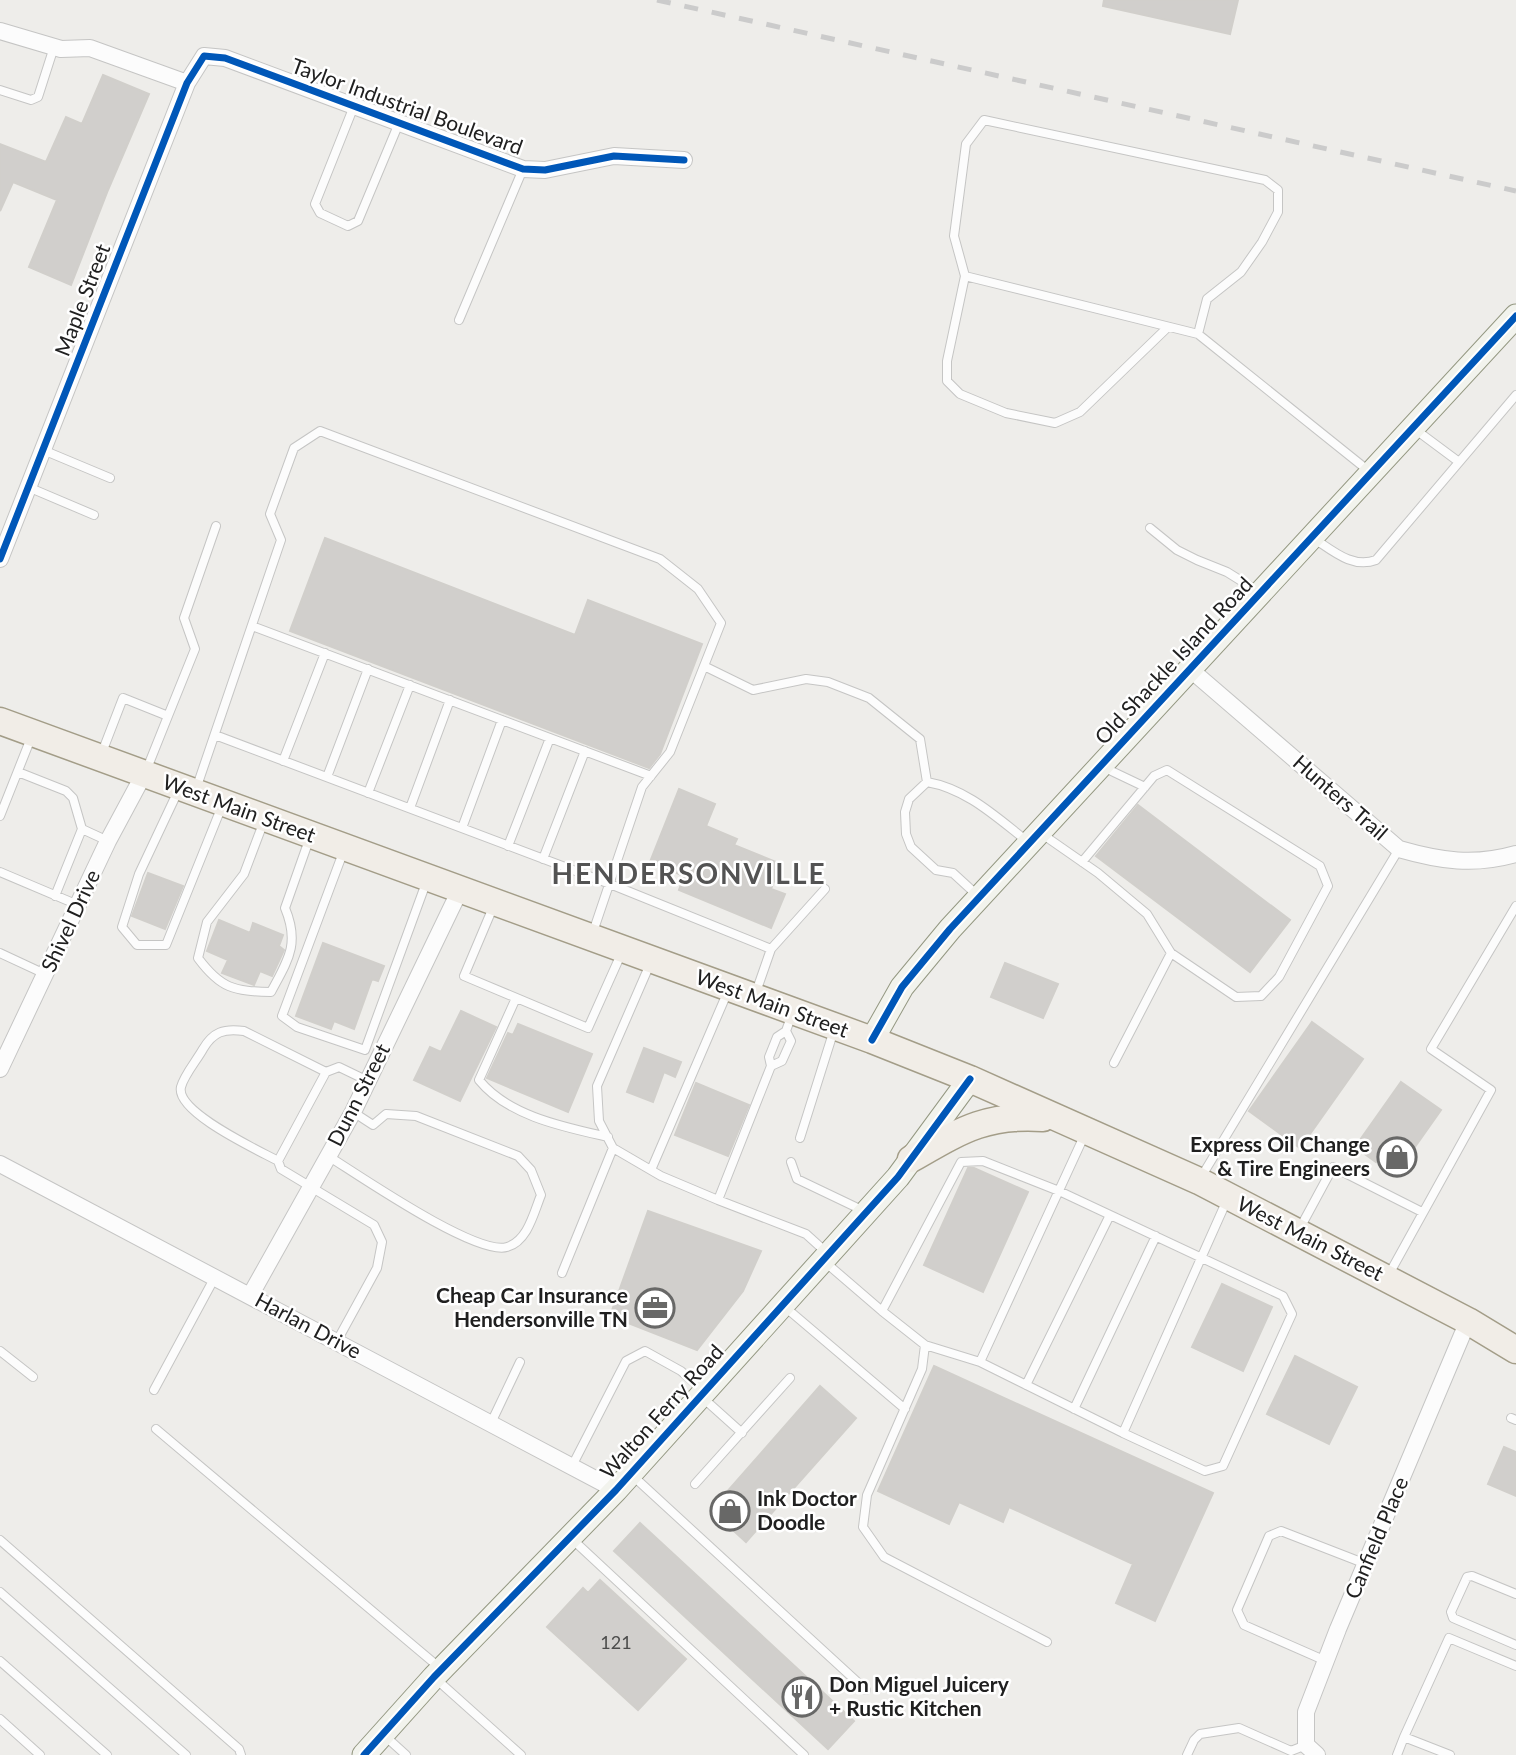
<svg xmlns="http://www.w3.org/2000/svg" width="1516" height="1755" viewBox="0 0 1516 1755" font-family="Lato,sans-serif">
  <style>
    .building { fill: #d1cfcc; stroke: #d1cfcb; stroke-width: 2 }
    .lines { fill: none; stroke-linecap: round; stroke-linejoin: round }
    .lane-casing { stroke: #c5c5c4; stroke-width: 10 }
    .street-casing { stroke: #c5c5c4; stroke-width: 18 }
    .secondary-casing { stroke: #949882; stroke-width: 25 }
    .primary-casing { stroke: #a39d88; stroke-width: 29 }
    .lane { stroke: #fcfcfc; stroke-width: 8 }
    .street { stroke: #fcfcfc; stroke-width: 16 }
    .secondary { stroke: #f2f3ed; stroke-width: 23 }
    .primary { stroke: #f1ede7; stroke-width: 26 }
    .rail { stroke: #cbcbcb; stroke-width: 5; stroke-dasharray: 14 14; stroke-linecap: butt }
    .cycleway-casing { stroke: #fff; stroke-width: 11 }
    .cycleway { stroke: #0057b8; stroke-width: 7 }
    .labels { text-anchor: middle; stroke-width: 5; stroke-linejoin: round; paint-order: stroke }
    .number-label { font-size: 18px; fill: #4c4c4b }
    .street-label { font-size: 21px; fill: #202020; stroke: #fff }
    .poi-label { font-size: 21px; font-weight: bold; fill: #202020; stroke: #fff; text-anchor: end }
    .district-label { font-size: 28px; font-weight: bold; letter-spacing: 2px; fill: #535353; stroke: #fff }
  </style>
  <rect width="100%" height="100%" fill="#eeedea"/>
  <path class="building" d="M1104,0H1238L1230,34L1103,6Z
    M103,75L149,94L108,190L71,285L29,267L57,200L13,182L0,211V144L46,162L66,117L82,124Z
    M325,538L575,635L588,600L702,644L660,754L649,768L290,631Z
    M679,789L715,804L706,826L737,839L734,845L781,864L771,889L785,894L771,928L679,890L684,876L650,862Z
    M1138,805L1290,920L1250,972L1096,856Z
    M148,873L183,886L165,929L132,916Z
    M219,920L250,933L253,923L283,935L279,946L284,950L272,976L260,971L254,985L222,973L228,960L207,951Z
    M323,943L384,966L378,981L372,979L354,1029L334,1021L331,1029L296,1016Z
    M1005,963L1058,984L1043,1018L991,997Z
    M461,1011L496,1027L460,1101L414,1080L430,1047L441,1052Z
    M1312,1022L1363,1059L1300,1148L1249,1111Z
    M518,1024L592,1054L568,1112L487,1078L508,1033L513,1035Z
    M644,1048L681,1062L675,1077L664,1072L653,1102L627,1092Z
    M1401,1082L1441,1110L1412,1151L1393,1138L1376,1162L1355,1147Z
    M696,1083L749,1105L728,1156L675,1135Z
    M968,1168H974L1028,1192L983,1292L924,1265Z
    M648,1211L761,1251L743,1291L697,1350L610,1316Z
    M1222,1284L1272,1307L1243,1371L1192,1347Z
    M1295,1356L1357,1387L1329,1444L1267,1414Z
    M934,1366L1213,1493L1155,1621L1116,1603L1133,1564L1009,1507L1003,1522L959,1502L949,1524L878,1491Z
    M820,1386L856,1418L746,1542L711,1510Z
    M1504,1447L1516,1452V1496L1488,1484Z
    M640,1523L854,1721L828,1749L614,1551Z
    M600,1580L686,1659L638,1710L547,1627L583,1588L588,1593Z"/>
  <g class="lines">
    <g class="lane-casing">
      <path id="lane" d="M0,90L31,100L38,97L54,47
        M354,106L315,204L320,213L348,226L358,221L399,123
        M965,276L947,361V381L960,394L1006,413L1055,423L1080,412L1168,327
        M459,320L523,169
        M1198,334L1207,299L1241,272L1262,242L1278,212V190L1265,180L984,120L966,144L954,236L965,276L1198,334L1370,472
        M1416,430L1459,462
        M43,450L110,478
        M28,487L94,515
        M1150,528L1177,550L1197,560L1227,572L1259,592
        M1313,538C1332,550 1352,569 1376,560L1516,395
        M252,626L651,776
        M704,666L753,690L806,679L828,682L869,698L920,739L927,782L909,799L905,812L906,834L911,847L936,870L953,873L977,895
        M168,716L195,649L184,618L216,526
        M215,735L610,884L771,949L756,992
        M101,755L123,698L168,716L146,771
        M283,761L325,653
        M1103,767L1145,787
        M18,772L66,791L73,798L82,829L108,841
        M327,777L368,669
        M927,782C967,789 996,817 1027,841
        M179,789L139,874L122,927L137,945H166L222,806
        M196,789L281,540L270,514L294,448L320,431L660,559L698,589L721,623L670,752L642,787L592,935
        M368,793L410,685
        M410,808L450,700
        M0,816L31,738
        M264,821L244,874L207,922L198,958C221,989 234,991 271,992C288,960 300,944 285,908L309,840
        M462,828L502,720
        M1042,834L1098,873L1147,914L1171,953L1236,997L1261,996L1279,977L1328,886L1320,866L1167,770L1154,776L1082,862
        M508,846L550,738
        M344,850L282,1016L297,1027L365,1050L426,883
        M543,859L585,751
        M0,872L78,905
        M55,896L82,829
        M494,905L464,976L588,1028L622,952
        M771,949L825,889
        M0,953L45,974
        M650,964L597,1086L599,1121L613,1148L661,1176L718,1200
        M516,998L479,1080C508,1116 564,1127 608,1137
        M792,1014L786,1031L777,1037L769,1057L771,1066L718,1200L806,1234L827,1253
        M1114,1063L1171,953
        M771,1066L782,1061L791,1041L786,1031
        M1085,1134L980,1362L1123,1433L1227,1200
        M800,1138L834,1030
        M328,1156C360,1176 476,1256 507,1247C528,1241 534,1212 541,1195L531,1170L518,1156L416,1116L386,1114L373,1125L353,1112
        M278,1161C258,1150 175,1112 181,1087C184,1075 197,1060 203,1049C213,1032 224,1028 244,1031L326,1072
        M791,1162L797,1179L864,1211
        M651,1170L728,991
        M1200,1179L1399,849
        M1300,1228L1333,1167L1422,1212
        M825,1262L882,1311
        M562,1273L613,1148
        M1388,1276L1491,1090L1431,1049L1516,906
        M785,1307L905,1409
        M337,1341L377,1268L382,1242L374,1225L281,1169L278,1161L326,1072L339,1067L368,1081
        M925,1345L922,1369L867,1495L863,1527L884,1557L1047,1642
        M0,1351L33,1377
        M980,1362L925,1345L882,1311L961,1162L983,1161L1059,1191L1283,1296L1292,1314L1223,1466L1205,1471L1123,1433
        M1026,1385L1110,1215
        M154,1390L215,1277
        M703,1398L742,1433
        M1074,1409L1156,1236
        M1511,1418L1516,1420
        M491,1423L520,1362
        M156,1429L440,1668
        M572,1466L626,1361L645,1351L681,1371L704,1391
        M633,1476L866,1690
        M695,1484L790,1378
        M572,1539L804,1755
        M0,1540L239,1749L241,1755
        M0,1592L186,1755
        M1516,1594L1472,1576L1467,1577L1451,1612L1453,1618L1516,1645
        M0,1661L107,1755
        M1326,1661L1244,1625L1237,1610L1269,1536L1281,1531L1366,1564
        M436,1679L521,1755
        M0,1719L40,1755
        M385,1736L406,1755
        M1404,1737L1449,1638L1516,1666
        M1187,1755L1194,1740L1200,1734L1239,1728L1291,1751L1306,1745
        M1397,1755L1404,1737L1450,1755"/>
    </g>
    <g class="street-casing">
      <path id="street" d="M0,31L61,49L90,48L187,83
        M0,559L187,83L204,56L225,58L523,169L545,170L614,156L684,160
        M1191,670L1399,849C1441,861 1474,866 1516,854
        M0,1069L108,841L144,774
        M0,1164L616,1490
        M250,1296L353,1112L460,890
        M1317,1755L1306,1745V1712L1338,1629L1468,1321"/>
    </g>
    <g class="secondary-casing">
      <path id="secondary" d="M872,1040L902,987L950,929L1516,316
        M364,1755L434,1677L616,1490L898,1177L970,1079"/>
    </g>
    <g class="primary-casing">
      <path id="primary" d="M0,721L872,1040L970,1079L1199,1181L1468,1321L1516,1350
        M911,1159C960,1131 985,1114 1043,1118"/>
    </g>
    <use href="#lane" class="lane"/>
    <use href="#street" class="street"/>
    <use href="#secondary" class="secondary"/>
    <use href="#primary" class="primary"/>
    <path class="rail" d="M657,0L1516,191"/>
    <g class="cycleway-casing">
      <path id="cycleway" d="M0,559L187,83L204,56L225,58L523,169L545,170L614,156L684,160
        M872,1040L902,987L950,929L1516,316
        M364,1755L434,1677L616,1490L898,1177L970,1079"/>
    </g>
    <use href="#cycleway" class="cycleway"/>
  </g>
  <defs>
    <g id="shop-ring" transform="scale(2.0125)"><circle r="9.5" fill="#fff" stroke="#686867" stroke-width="1.5"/><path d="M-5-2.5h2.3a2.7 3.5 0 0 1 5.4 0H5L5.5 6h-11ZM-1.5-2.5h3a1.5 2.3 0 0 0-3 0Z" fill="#686867"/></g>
    <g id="office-ring" transform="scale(2.0125)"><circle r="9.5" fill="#fff" stroke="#686867" stroke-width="1.5"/><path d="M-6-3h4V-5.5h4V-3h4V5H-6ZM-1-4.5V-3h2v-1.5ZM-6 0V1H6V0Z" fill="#686867"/></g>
    <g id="restaurant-ring" transform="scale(2.0125)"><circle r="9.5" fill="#fff" stroke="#686867" stroke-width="1.5"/><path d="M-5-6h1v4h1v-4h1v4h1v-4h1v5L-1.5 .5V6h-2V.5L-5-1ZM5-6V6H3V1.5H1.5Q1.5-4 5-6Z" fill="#686867"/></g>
  </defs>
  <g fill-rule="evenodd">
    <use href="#shop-ring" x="1397" y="1157"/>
    <use href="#office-ring" x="655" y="1308"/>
    <use href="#shop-ring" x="730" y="1511"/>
    <use href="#restaurant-ring" x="802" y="1697"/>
  </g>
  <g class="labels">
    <g class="number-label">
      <text x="616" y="1649">121</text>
    </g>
    <g class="street-label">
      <text transform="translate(407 107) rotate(20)" y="7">Taylor Industrial Boulevard</text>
      <text transform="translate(83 300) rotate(-69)" y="7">Maple Street</text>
      <text transform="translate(1174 661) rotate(-47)" y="7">Old Shackle Island Road</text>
      <text transform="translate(1340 798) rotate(41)" y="7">Hunters Trail</text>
      <text transform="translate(239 809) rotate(20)" y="7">West Main Street</text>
      <text transform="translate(71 921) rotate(-65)" y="7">Shivel Drive</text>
      <text transform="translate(772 1004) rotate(20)" y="7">West Main Street</text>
      <text transform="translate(359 1095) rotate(-63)" y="7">Dunn Street</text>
      <text transform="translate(1310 1239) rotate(27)" y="7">West Main Street</text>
      <text transform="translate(308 1326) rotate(28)" y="7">Harlan Drive</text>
      <text transform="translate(662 1412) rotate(-48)" y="7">Walton Ferry Road</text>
      <text transform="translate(1377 1538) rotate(-67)" y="7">Canfield Place</text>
    </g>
    <g class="poi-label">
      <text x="1370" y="1152">Express Oil Change<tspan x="1370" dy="24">&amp; Tire Engineers</tspan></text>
      <text x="628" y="1303">Cheap Car Insurance<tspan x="628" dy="24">Hendersonville TN</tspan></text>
      <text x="757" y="1506" text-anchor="start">Ink Doctor<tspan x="757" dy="24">Doodle</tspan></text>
      <text x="829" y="1692" text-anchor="start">Don Miguel Juicery<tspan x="829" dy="24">+ Rustic Kitchen</tspan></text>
    </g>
    <g class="district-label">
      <text x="689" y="884">HENDERSONVILLE</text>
    </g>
  </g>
</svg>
